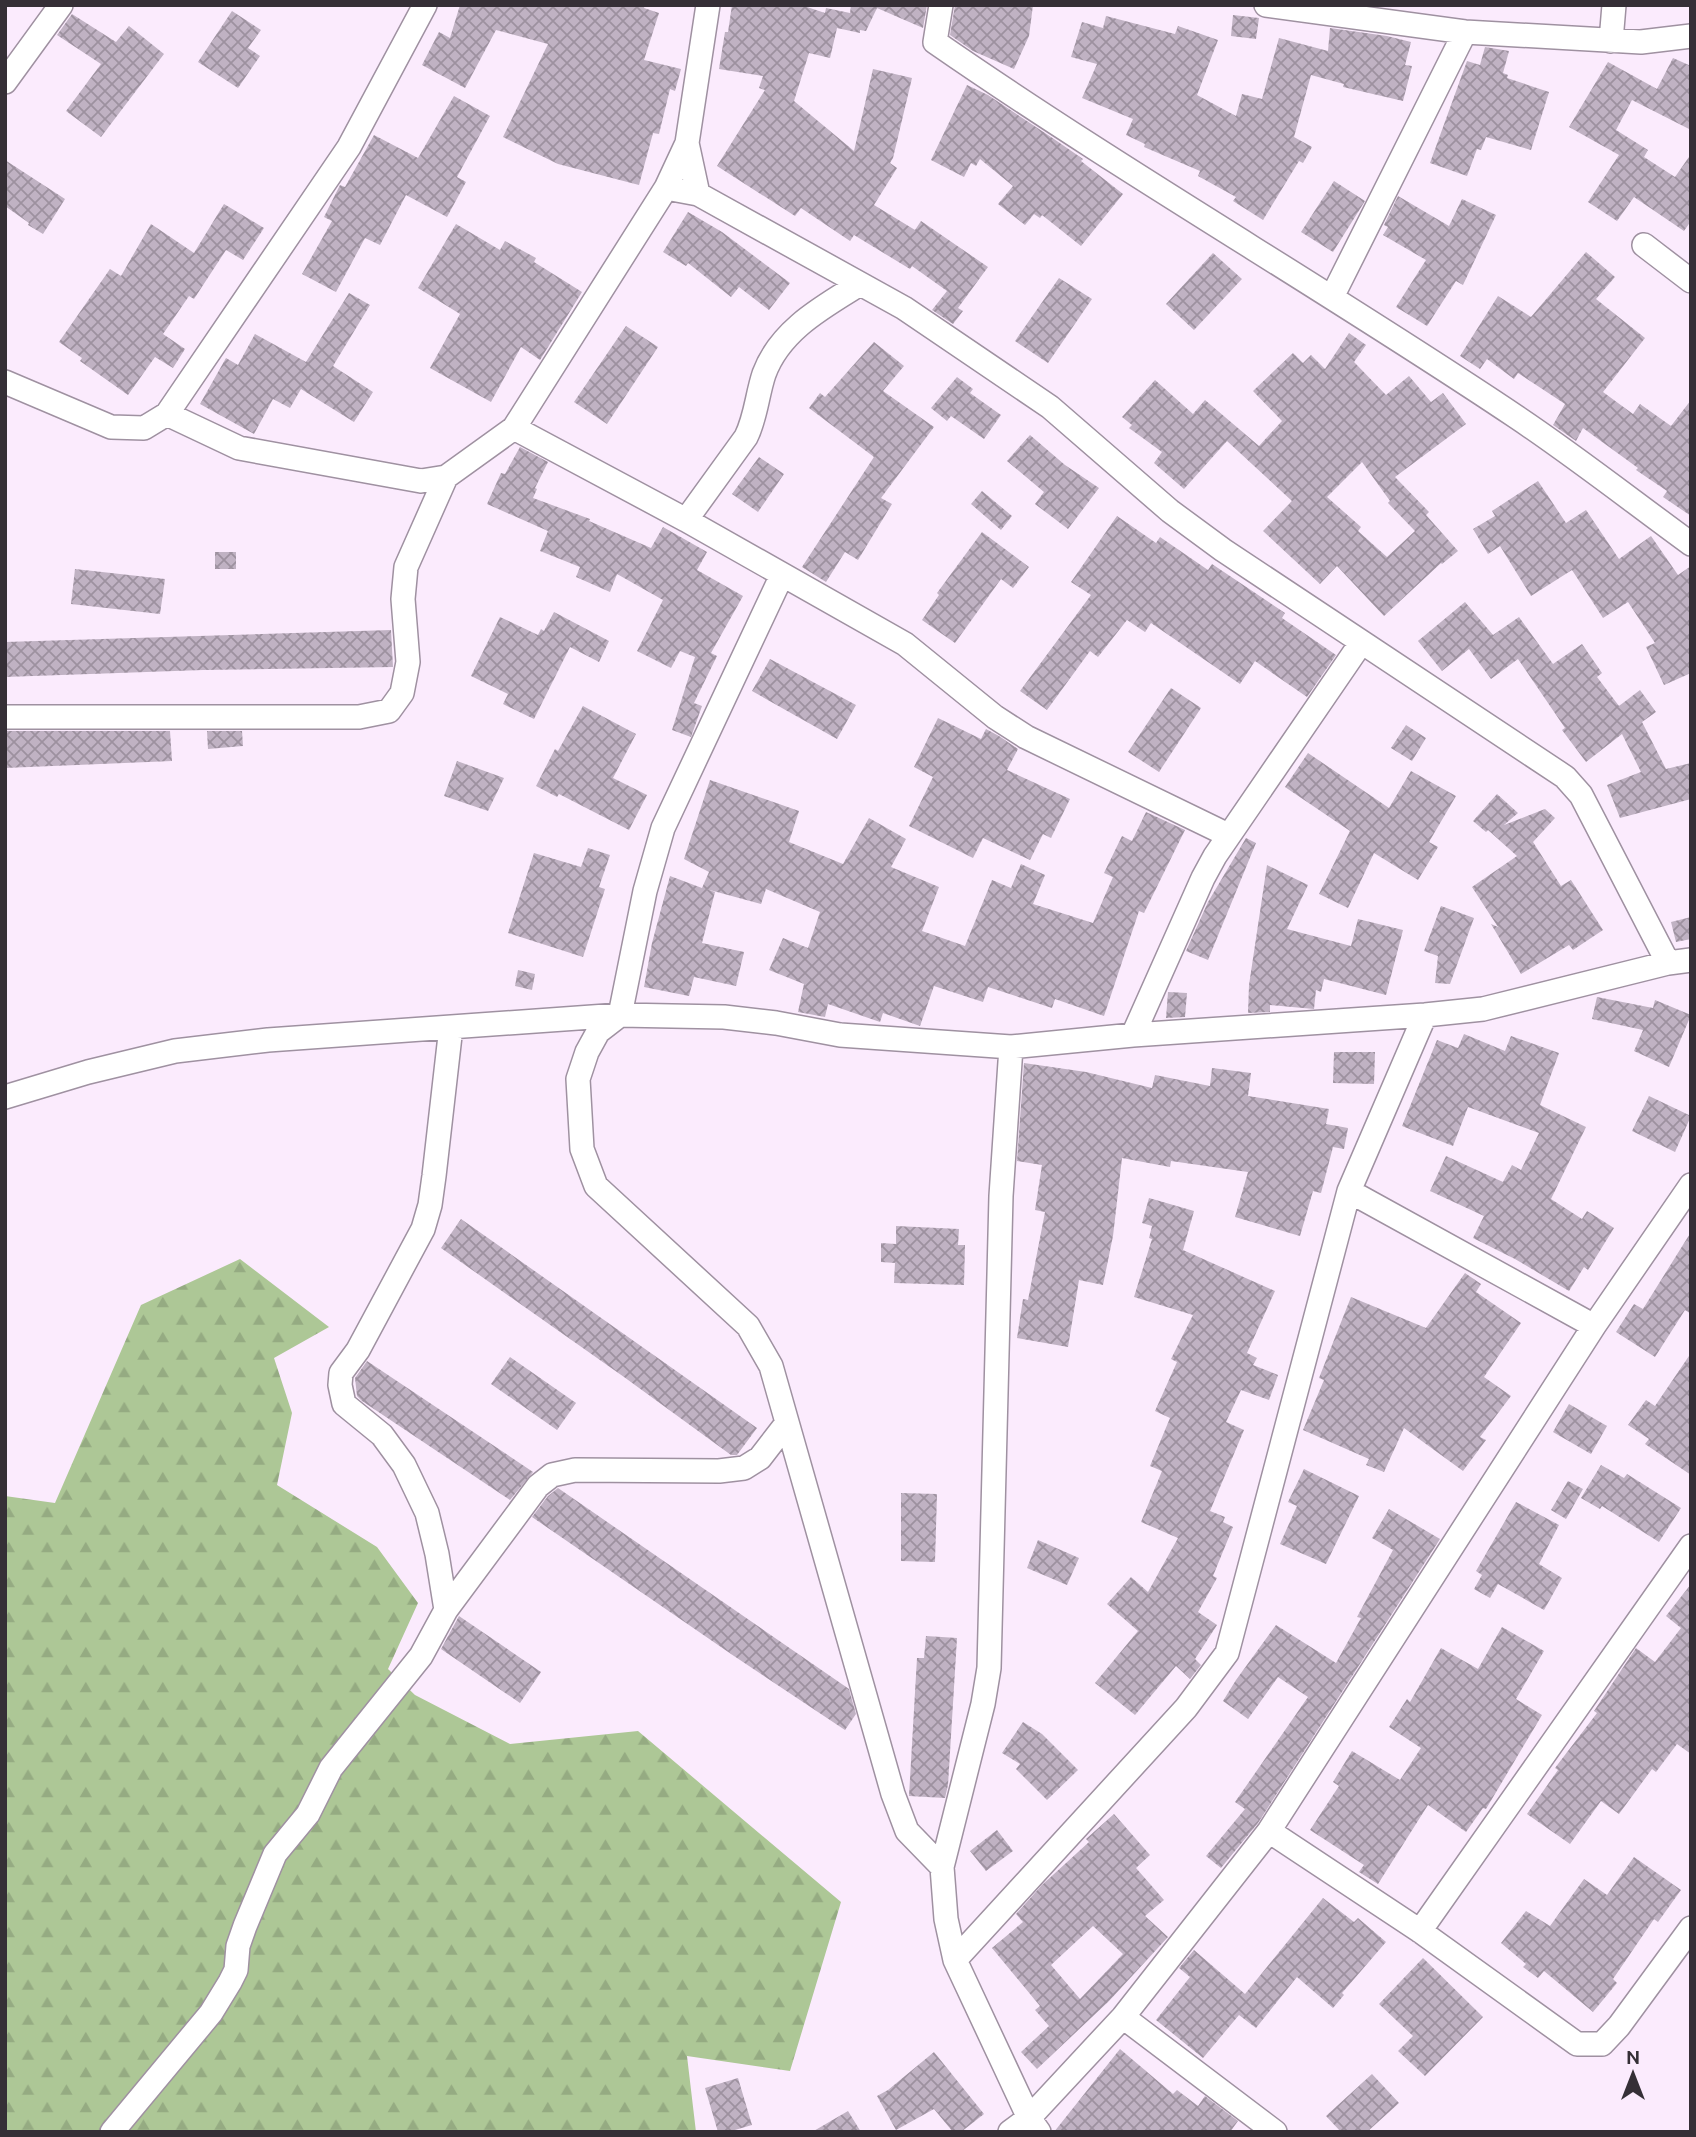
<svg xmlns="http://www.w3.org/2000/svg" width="1696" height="2137" viewBox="0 0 1696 2137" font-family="Ubuntu,sans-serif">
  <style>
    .forest { fill: url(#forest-firs) }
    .building { fill: url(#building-cross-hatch); fill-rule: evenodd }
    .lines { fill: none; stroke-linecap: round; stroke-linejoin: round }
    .minor-casing { stroke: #9f91a1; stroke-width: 26 }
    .minor { stroke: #fff; stroke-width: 23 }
  </style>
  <defs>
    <pattern id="forest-firs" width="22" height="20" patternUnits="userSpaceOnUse" patternTransform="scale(1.75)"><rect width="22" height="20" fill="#adc796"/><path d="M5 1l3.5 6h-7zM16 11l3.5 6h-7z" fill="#95ab82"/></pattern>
    <pattern id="building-cross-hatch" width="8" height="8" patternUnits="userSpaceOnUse" patternTransform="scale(1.75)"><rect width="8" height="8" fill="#c0b2c3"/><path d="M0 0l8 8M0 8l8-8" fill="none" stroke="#9d919f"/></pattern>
  </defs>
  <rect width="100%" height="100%" fill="#fbebfd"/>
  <path class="forest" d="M240,1259L329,1327L274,1358L292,1413L277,1485L377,1547L418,1603L388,1669L415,1695L510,1744L638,1731L841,1902L790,2071L687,2056L696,2132H5V1496L55,1503L141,1305Z"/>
  <path class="building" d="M460,5H645L644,8L659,13L644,60L681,69L675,91L670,89L659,134L653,133L639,185L558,164L503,137L548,44L496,30L465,88L422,65L439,32L450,38Z
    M732,5H801L825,13L826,8L850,13L851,5H927L923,28L877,8L866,31L860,30V33L837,28L830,58L809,53L794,101L854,151L873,69L912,78L893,158L890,163L897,168L874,205L915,230L921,221L988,267L958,308L963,311L953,324L932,310L947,291L912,266L910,269L854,235L850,241L801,208L795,216L717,166L765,90L759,88L763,76L719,69L725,32H728Z
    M955,5H1033L1029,36L1014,69L973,51L950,35Z
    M232,11L261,30L248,48L260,56L238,88L198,62Z
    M72,14L116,42L129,26L164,54L101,137L66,111L101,64L57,35Z
    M1233,15L1259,18L1256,39L1231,36Z
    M1106,16L1175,34L1178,26L1218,40L1197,95L1236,116L1242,94L1262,99L1279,38L1328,51L1330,28L1387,36L1411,42L1405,65L1412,66L1403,101L1343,87L1344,84L1311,75L1294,137L1312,147L1303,163L1299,161L1263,220L1233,201L1236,197L1198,176L1200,171L1144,147L1145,144L1126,135L1133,119L1082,98L1097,64L1071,57L1082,22L1103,28Z
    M1485,47L1509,51L1503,73L1508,75L1507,78L1549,92L1531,150L1486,137L1481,150L1477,149L1467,176L1430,163L1467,61L1480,65Z
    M1673,58L1691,66V130L1632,100L1616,130L1648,150L1644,157L1675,177L1691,154V221L1684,231L1634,197L1617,221L1588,202L1619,155L1569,127L1608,62L1657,89Z
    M967,85L988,95L1051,137L1083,159L1081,161L1123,194L1081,246L1042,215L1040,218L1034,214L1025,225L998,204L1013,186L980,159L976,166L971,163L964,177L931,160Z
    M454,96L490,116L457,177L466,182L447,217L406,195L380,245L365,238L336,292L302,274L332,221L324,217L340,185L345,187L374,135L418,158Z
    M5,160L65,199L43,234L28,225L29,223L5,206Z
    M1334,181L1365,201L1333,252L1301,232Z
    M1398,196L1449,226L1462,199L1496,215L1463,285L1456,281L1427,326L1396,307L1426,260L1383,235L1388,227L1384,225Z
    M224,204L264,228L243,260L226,250L194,299L189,296L163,334L185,349L173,368L155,357L128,395L80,361L82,358L59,342L110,269L121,276L151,224L194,253Z
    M688,212L722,232L790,283L769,310L739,287L731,297L688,263L686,266L663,252Z
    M456,224L500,250L505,241L536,258L534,262L582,292L540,360L521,347L491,402L430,368L460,314L418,288Z
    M1586,252L1615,277L1596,299L1645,338L1603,392L1633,414L1640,404L1671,426L1691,400V516L1663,497L1667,491L1636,470L1638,468L1583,428L1576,441L1553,425L1565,404L1518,373L1514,379L1487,359L1480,369L1460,356L1498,296L1531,317Z
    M1213,253L1242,279L1194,330L1166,304Z
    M1059,278L1092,299L1048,363L1015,341Z
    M349,293L370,305L333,366L373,392L354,422L301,389L290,408L273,399L254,434L200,404L226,358L238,365L255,334L306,362Z
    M626,326L658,347L607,424L574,402Z
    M1349,333L1366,345L1354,362L1386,395L1409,376L1431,402L1443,393L1466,424L1395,477L1429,512L1426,515L1458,551L1442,564L1441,563L1384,616L1337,566L1320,584L1263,531L1292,501L1227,441L1184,489L1154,463L1162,452L1129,428L1132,425L1122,417L1155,380L1193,414L1205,400L1259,446L1282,421L1253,391L1293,353L1303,363L1311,355L1325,369ZM1362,462L1390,501L1388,503L1415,531L1387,557L1358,531L1361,527L1327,497Z
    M874,342L904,366L883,391L934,427L881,498L892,504L858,560L845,552L826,582L802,567L874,457L809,408L820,393L825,397Z
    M957,377L973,389L970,393L1001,415L984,439L951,416L947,421L931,408Z
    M1030,435L1065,465L1099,488L1068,529L1035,504L1044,492L1007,461Z
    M520,447L548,462L535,488L537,489L533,498L590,519L589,521L651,548L663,527L707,552L697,570L743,596L711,653L717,656L694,703L702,706L691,737L672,730L695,657L680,651L671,668L637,651L663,600L617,574L610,592L576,577L580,567L540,551L548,531L487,504L501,473L505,474Z
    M759,457L784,474L758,512L732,494Z
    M1538,481L1566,523L1586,510L1619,559L1651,536L1678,575L1691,566V673L1664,685L1646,647L1655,643L1628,602L1603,618L1572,570L1531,596L1500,546L1488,554L1473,529L1495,516L1492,511Z
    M982,491L1012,516L1001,530L971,504Z
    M1117,516L1156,543L1160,537L1208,570L1212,564L1285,613L1282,618L1336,655L1307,697L1255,661L1240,684L1151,623L1145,632L1127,620L1098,657L1090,651L1047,710L1020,691L1091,595L1071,582Z
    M982,532L1029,567L1013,588L1001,579L955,643L922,620L939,595L937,593Z
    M215,552H236V569H215Z
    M75,569L165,579L160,614L71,604Z
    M1465,602L1493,635L1519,617L1553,664L1582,644L1602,673L1597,677L1619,706L1640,690L1656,712L1642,722L1666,769L1691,763V799L1620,818L1607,785L1641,772L1622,734L1586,762L1562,730L1565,728L1518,659L1491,679L1469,649L1442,671L1418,641Z
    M554,612L609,641L599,662L570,647L534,719L503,704L508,694L471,676L500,617L538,635L541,629L544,631Z
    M391,630L393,667L203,670L5,677V642Z
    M770,659L856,705L837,739L752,691Z
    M1171,688L1201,708L1159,772L1128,752Z
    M583,706L636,734L613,778L647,795L629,830L559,794L557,797L536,786L555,749L558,751Z
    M938,718L981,739L986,729L999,736L1018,749L1007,770L1070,799L1051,838L1043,834L1030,860L983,838L973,858L909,826L933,777L914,767Z
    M1406,725L1426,738L1412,761L1391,748Z
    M5,731H170L172,761L5,768Z
    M207,731H242L243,746L208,749Z
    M1308,753L1389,808L1411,771L1456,796L1429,842L1438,847L1418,880L1374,853L1348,908L1319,894L1350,831L1285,787Z
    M457,761L504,778L488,811L444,796Z
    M710,780L799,811L789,842L843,864L869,818L906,839L891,867L939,887L922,931L965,946L992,880L1011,888L1021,864L1045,875L1033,904L1093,923L1113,877L1104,873L1122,836L1132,841L1146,812L1185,830L1144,913L1139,911L1104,1016L1055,999L1052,1008L988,987L983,1002L934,986L920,1026L883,1013L880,1022L828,1004L825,1017L798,1012L804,984L769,970L783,938L808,948L820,912L766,889L761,904L706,889L715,892L702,943L744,952L736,986L694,977L689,996L644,987L652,943L670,876L702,888L709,872L684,859Z
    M1497,794L1518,813L1504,825L1545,809L1555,818L1533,842L1561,886L1571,880L1603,930L1573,950L1569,945L1521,974L1491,924L1498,927L1472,887L1517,856L1488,830L1486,832L1473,821Z
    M1246,838L1256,843L1208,960L1186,951L1208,902Z
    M588,848L610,855L599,887L605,889L583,957L508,933L534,853L581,867Z
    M1267,865L1308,885L1287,929L1351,946L1358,919L1403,930L1386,995L1324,979L1321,992L1316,990L1314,1009L1270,1005V1012L1248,1013L1249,985Z
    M1441,906L1474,918L1450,984L1435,983L1438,956L1424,951Z
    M1691,917V939L1676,942L1671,922Z
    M518,970L535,974L532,990L515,986Z
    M1168,992L1187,993L1185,1017L1166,1018Z
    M1597,997L1653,1008L1655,1000L1691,1015L1669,1067L1634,1051L1643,1030L1592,1019Z
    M1464,1034L1505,1051L1511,1036L1559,1053L1540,1105L1586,1127L1551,1199L1582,1219L1587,1211L1614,1228L1588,1270L1584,1267L1569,1291L1515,1259L1473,1238L1484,1216L1430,1191L1446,1156L1503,1182L1512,1165L1521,1170L1539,1133L1468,1107L1453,1146L1402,1126L1437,1040L1458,1048Z
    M1334,1052H1375L1374,1084L1333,1083Z
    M1024,1063L1086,1072L1152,1088L1155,1075L1210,1086L1212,1068L1251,1073L1248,1096L1329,1109L1326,1124L1348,1128L1344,1149L1333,1147L1321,1193L1313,1191L1300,1236L1235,1217L1248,1172L1171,1161L1170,1167L1122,1158L1113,1236L1103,1285L1079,1280L1068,1347L1017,1338L1023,1299L1028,1300L1045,1212L1035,1210L1042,1165L1017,1161Z
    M1649,1096L1691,1116L1675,1152L1632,1131Z
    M1149,1198L1194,1211L1183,1250L1275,1291L1247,1353L1257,1358L1253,1365L1278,1375L1269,1400L1241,1390L1226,1422L1244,1430L1210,1511L1225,1517L1223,1522L1233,1527L1213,1576L1217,1578L1198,1612L1217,1625L1195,1659L1201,1665L1190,1679L1176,1666L1135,1715L1095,1683L1138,1631L1107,1604L1131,1577L1148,1592L1178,1538L1141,1522L1162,1471L1150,1466L1170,1418L1155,1411L1177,1362L1171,1359L1193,1315L1134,1297L1152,1239L1149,1238L1152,1226L1142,1223Z
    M461,1219L757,1428L737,1455H731L624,1377L441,1248Z
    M896,1226L959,1229L958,1245H965L964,1285L894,1283L895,1263L881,1262V1243L896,1244Z
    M1691,1232V1314L1685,1310L1655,1357L1616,1332L1634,1304L1643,1309Z
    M1465,1273L1481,1284L1476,1292L1521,1323L1484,1377L1511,1396L1480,1437L1486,1440L1463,1471L1404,1428L1384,1472L1366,1465L1369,1459L1303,1430L1324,1380L1319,1378L1351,1297L1426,1328Z
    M1691,1353V1475L1645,1444L1649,1439L1628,1425L1646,1400L1655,1406Z
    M510,1357L576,1403L557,1430L491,1384Z
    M367,1361L533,1472L510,1500L362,1401L357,1396L355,1378Z
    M1569,1404L1607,1426L1591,1454L1553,1432Z
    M1601,1465L1624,1478L1627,1474L1681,1508L1659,1542L1602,1506L1600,1509L1581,1498Z
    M1304,1469L1359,1496L1326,1564L1280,1544L1297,1506L1288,1502Z
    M1568,1481L1583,1489L1566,1519L1551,1510Z
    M558,1488L849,1689L856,1714L845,1730L734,1656L532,1517L548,1496Z
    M901,1493L937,1494L935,1562L901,1561Z
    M1516,1502L1559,1525L1539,1564L1562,1578L1544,1610L1498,1584L1490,1598L1474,1589L1482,1575L1476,1571Z
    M1389,1509L1440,1539L1258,1823L1221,1868L1206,1856L1245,1809L1235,1802L1308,1697L1278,1677L1248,1719L1223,1701L1236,1680L1276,1625L1336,1663L1361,1618L1357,1617L1393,1550L1372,1538Z
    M1038,1540L1079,1558L1067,1585L1027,1568Z
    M1691,1584V1754L1677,1744L1656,1772L1652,1769L1619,1814L1601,1801L1570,1844L1527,1814L1558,1770L1555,1768L1597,1713L1594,1711L1636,1648L1655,1662L1681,1628L1666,1616Z
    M459,1616L541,1672L520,1703L441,1649Z
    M1502,1627L1544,1651L1516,1699L1542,1715L1486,1809L1483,1808L1466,1832L1428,1805L1378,1884L1359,1872L1364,1865L1310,1830L1339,1786L1333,1782L1352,1751L1400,1780L1421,1748L1389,1727L1407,1699L1410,1702L1441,1648L1478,1669Z
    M926,1636L957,1638L948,1785L945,1798L909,1796L917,1658H924Z
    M1023,1722L1042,1734L1078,1770L1047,1800L1016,1769L1020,1764L1002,1753Z
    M1114,1814L1150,1855L1136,1868L1164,1900L1145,1916L1168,1937L1109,2001L1037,2069L1021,2052L1049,2026L1035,2010L1040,2006L992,1948L1023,1922L1016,1914L1042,1885L1089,1842L1086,1839ZM1093,1926L1123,1954L1080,1999L1051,1965Z
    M997,1830L1013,1851L986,1871L970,1851Z
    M1634,1857L1681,1890L1658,1922L1654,1919L1613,1979L1617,1983L1593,2012L1544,1971L1538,1978L1523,1967L1526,1964L1501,1943L1526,1911L1550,1926L1584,1879L1607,1895Z
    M1323,1898L1354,1922L1358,1918L1386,1942L1342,1993L1344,1995L1333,2008L1297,1977L1256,2028L1239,2015L1203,2058L1156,2020L1190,1977L1179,1968L1194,1950L1245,1994Z
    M1423,1958L1483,2017L1425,2076L1398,2051L1413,2036L1379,2004Z
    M1120,2049L1173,2094L1177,2090L1198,2106L1205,2096L1238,2121L1230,2132H1054Z
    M934,2052L984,2114L961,2132H953L934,2109L896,2130L877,2096L888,2090Z
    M1372,2074L1399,2103L1367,2132H1341L1326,2116Z
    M738,2078L752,2125L728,2132H718L705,2088Z
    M848,2111L861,2132H812Z"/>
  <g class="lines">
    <g class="minor-casing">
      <path id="minor" d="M941,5L935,42C1124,173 1324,288 1515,416C1575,456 1632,501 1691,544
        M1266,5L1465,32L1641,42L1691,36
        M1611,41L1614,5
        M5,82L61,5
        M687,143L698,194
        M666,188L698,194L904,308L1050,407L1170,511L1223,550L1565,777L1581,795L1668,963
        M1644,245L1691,281
        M1332,297L1465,32
        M5,382L111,427L144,428L167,414L239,448L421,481L446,477L514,428L666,188L687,143L708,5
        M167,414L349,147L425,5
        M514,428L686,520L905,644L995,717L1026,737L1228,835
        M686,520L746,437C756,417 757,395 764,374C780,330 823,307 860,284
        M782,575L663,828L645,891L620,1015L598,1032L587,1052L578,1079L582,1149L596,1186L748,1326L771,1366L893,1794L907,1831L942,1867
        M5,717H359L389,711L402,693L408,662L403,599L406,567L446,477
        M1133,1035L1203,878L1215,856L1361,643
        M1011,1047L1001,1196L989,1668L983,1704L942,1867L946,1919L955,1960L1029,2118L1039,2132
        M5,1097L88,1072L175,1051L268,1040L620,1015L724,1017L776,1023L840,1035L1011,1047L1133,1035L1425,1015L1483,1009L1668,963L1691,960
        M1349,1191L1594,1326
        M446,1610L437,1554L427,1513L404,1465L382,1435L344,1404L340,1385L341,1373L358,1350L423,1229L430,1205L434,1176L451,1027
        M1269,1831L1420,1931L1577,2044H1602L1619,2026L1691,1928
        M1420,1931L1691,1546
        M955,1960L1186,1708L1227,1653L1349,1191L1425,1015
        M1123,2017L1275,2132
        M112,2132L211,2013L230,1982L236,1970L238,1946L245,1926L275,1854L308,1814L331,1768L421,1656L446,1610L538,1486L552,1475L575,1470L719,1471L744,1468L760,1458L787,1423
        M1010,2132L1029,2118L1123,2017L1269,1831L1594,1326L1691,1185"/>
    </g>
    <use href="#minor" class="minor"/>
  </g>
  <rect width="1696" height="2137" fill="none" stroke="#352f36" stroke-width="14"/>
  <g transform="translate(1633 2074)" stroke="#fbebfd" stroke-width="5" paint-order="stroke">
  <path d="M0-5L12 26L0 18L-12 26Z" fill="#352f36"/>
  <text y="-10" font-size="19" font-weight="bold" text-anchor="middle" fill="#352f36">N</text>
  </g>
</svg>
